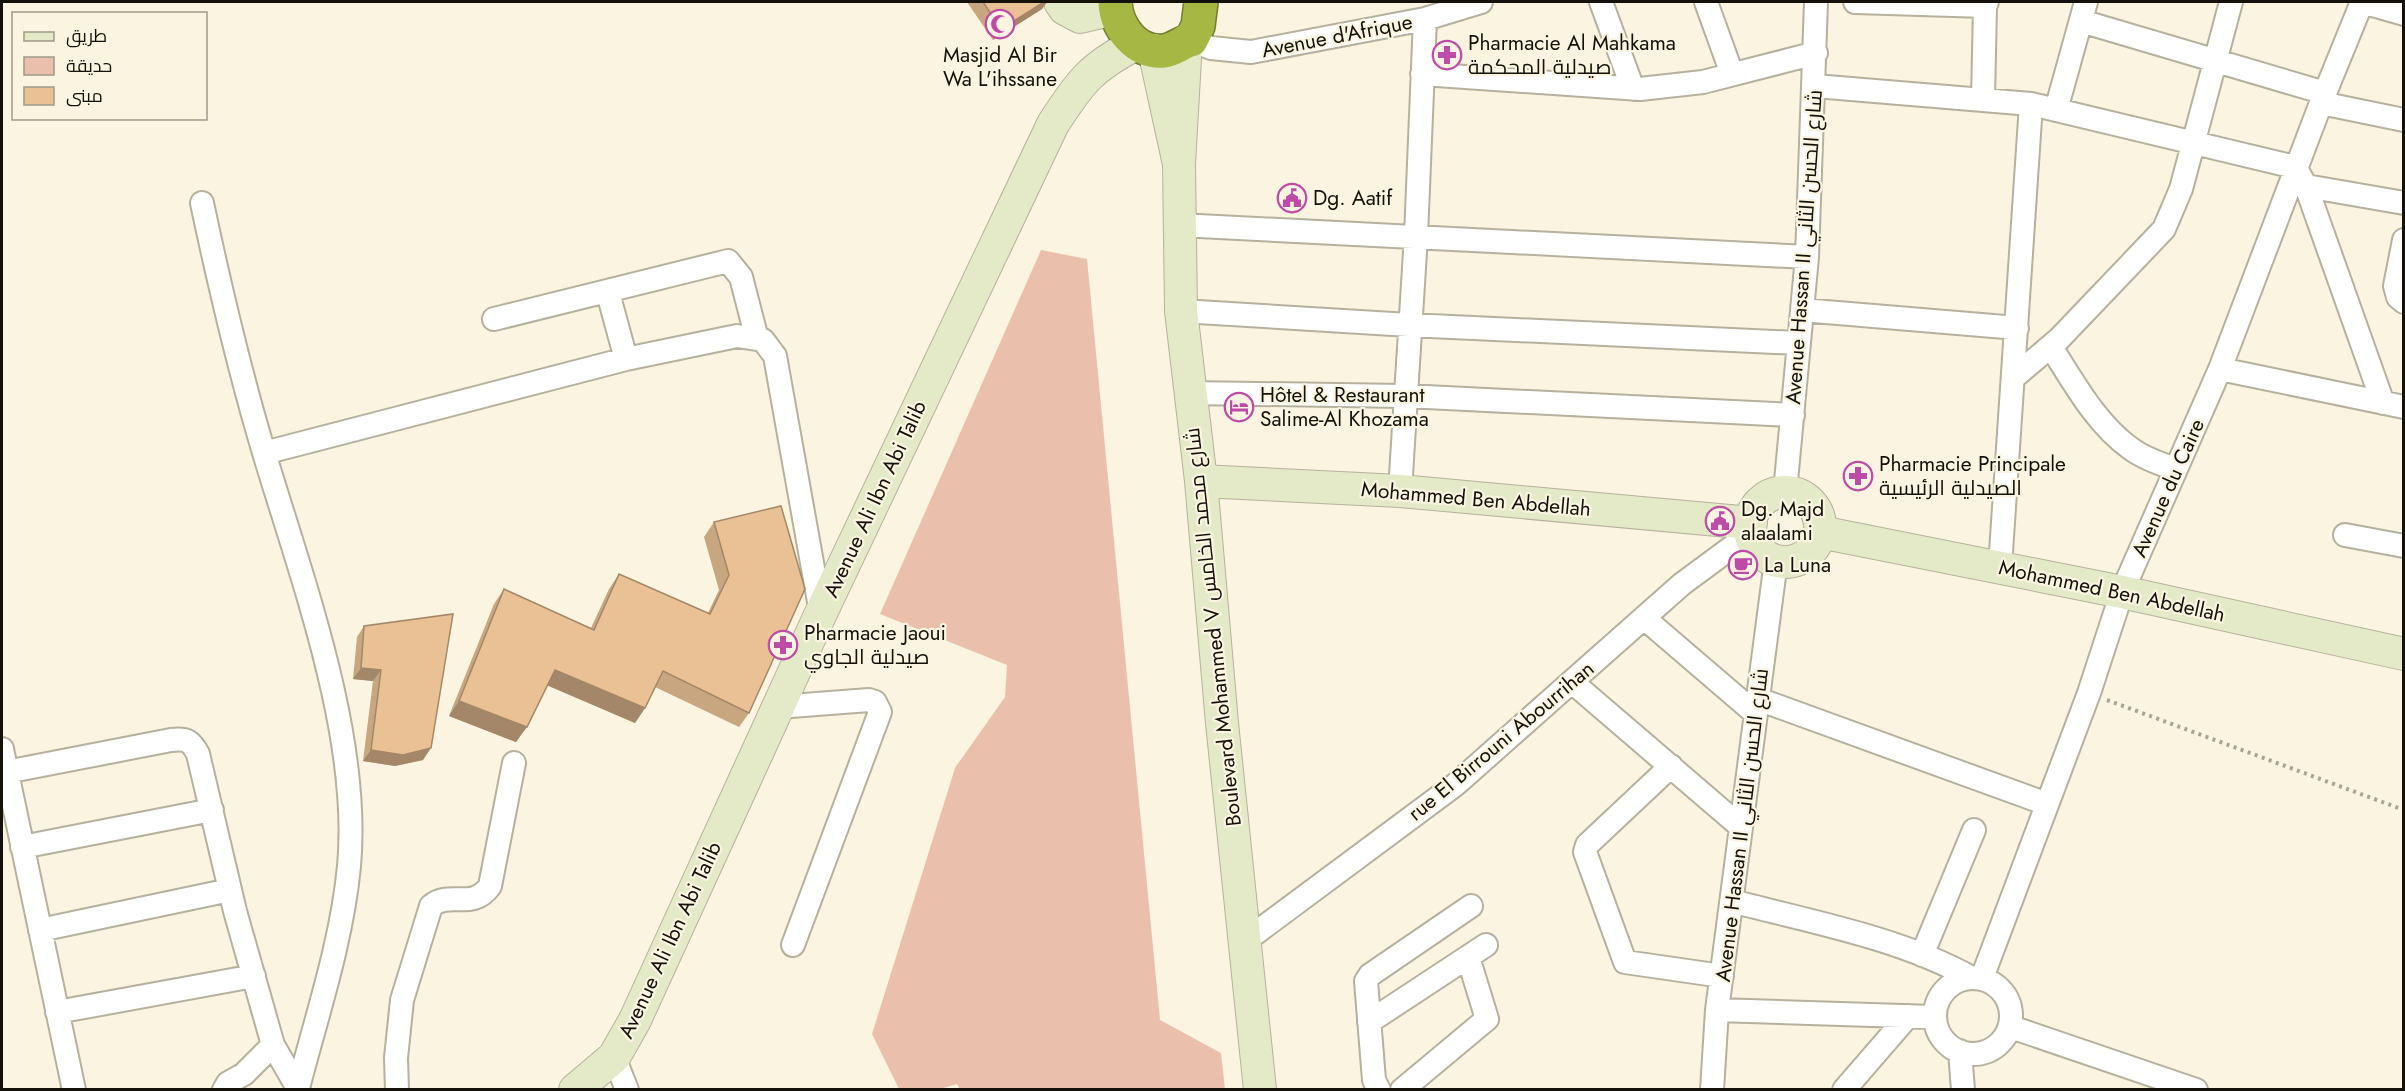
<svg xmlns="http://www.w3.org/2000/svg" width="2405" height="1091" viewBox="0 0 2405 1091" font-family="Jost,Cairo,sans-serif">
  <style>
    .green { fill: #eac0ac }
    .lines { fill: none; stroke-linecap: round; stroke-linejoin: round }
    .street-casing { stroke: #b6b19d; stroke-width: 26 }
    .secondary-casing { stroke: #b6b19d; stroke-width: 34 }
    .highway-casing { stroke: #737d30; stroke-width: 36 }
    .path { stroke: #a8a394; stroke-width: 4; stroke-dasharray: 3 4.5; stroke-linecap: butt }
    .street { stroke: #fff; stroke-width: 22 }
    .secondary { stroke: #e4e9c7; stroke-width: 32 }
    .highway { stroke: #a6b744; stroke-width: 33 }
    .wall { fill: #c8a67f }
    .shaded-wall { fill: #a38768 }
    .building { fill: #e9c194; stroke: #a38768; stroke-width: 1.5 }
    .labels { text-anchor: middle; stroke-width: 4.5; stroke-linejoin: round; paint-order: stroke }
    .street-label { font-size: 21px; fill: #13110a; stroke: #faf4e0 }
    .poi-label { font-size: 21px; fill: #13110a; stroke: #faf4e0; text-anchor: start }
  </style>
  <rect width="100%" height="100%" fill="#faf4e0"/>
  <path class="green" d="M1041,250L1087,259L1160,1020L1221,1053L1225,1089L960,1090L957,1084L940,1089H899L872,1034L955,768L1005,697L1007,665L880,614Z"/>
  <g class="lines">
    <g class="street-casing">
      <path id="street" d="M1601,2L1633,89
        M1706,2L1732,74
        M1855,2L1985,6L1987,2
        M2081,21L2325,93
        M1191,40L1211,48L1251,52L1425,19L1481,2
        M1422,74L1640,89L1703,82L1816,53
        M1815,86L2031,104L2295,167L2306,186L2404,203
        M1983,100L1985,6
        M2321,103L2404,120
        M2056,110L2086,2
        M2306,186L2383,403
        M202,203C220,288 240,373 265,456C302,579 361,737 349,866C342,941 317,1015 298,1088
        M1179,225L1807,257
        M2404,240L2395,286L2398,297L2404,302
        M608,293L626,359
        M1802,310L2017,328
        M1181,311L1409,325L1798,343
        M494,319L728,261L741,277L757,339
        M2051,347C2073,381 2096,424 2130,448C2143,458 2160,464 2176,469
        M2220,369L2404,407
        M2013,378L2059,339L2164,229L2181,189L2231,2
        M1189,393L1406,396L1793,415
        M264,453L626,359L737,336L763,340L775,356L821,613
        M1400,491L1416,236L1425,19
        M1785,492L1807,257L1816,2
        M2345,535L2404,546
        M2000,567L2031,104
        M1644,618L1756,714
        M1572,682L1741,827
        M1758,699L2047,804
        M778,707L869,700L875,702L880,712L793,945
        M2,749L74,1090
        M1671,766L1587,845L1585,852L1625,962L1722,976
        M6,772L171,740C187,738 191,741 198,754L235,911L273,1045L299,1090
        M22,847L212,810
        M1732,901C1811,922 1897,937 1970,977
        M40,930L230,890
        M1245,941L1455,785L1682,584L1751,533
        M1922,955L1974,830
        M1935 1016a38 38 0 1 1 76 0a38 38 0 1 1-76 0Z
        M1982,978L2089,693L2122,592L2220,369L2321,103L2325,93L2362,2L2404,14
        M1717,1010L1934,1017
        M57,1012L254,976
        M1369,1022L1486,945
        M2011,1027L2196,1090
        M1960,1051L1963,1090
        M614,1057L627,1090
        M224,1090L228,1083L244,1074L273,1045
        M397,1090L396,1058L402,1000L431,906C450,890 472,911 490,886L514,763
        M1379,1090L1374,1080L1366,981L1370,975L1471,906
        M1402,1090L1487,1019L1468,957
        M1712,1090L1717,1010L1776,561
        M1844,1090L1908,1016"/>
    </g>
    <g class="secondary-casing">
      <path id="secondary" d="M1060,2L1065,9L1080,17L1115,9
        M1154,50L1179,164L1186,41
        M1179,164L1181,311L1201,481L1222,723L1260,1090
        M1201,481L1400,491L1751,523
        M1750 527a35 35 0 1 1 70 0a35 35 0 1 1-70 0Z
        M1820,532L2122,592L2404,654
        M575,1090L614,1057L635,1020L821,613L1053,124C1080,82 1091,67 1136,44"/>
    </g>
    <g class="highway-casing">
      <path id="highway" d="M1115,2C1116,27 1136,54 1164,51C1174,50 1182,42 1191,40L1198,26L1201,2"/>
    </g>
    <path class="path" d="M2107,700L2404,810"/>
    <use href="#street" class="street"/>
    <use href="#secondary" class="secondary"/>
    <use href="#highway" class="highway"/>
  </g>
  <path class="wall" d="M967,2H1047L1042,9L993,40Z
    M781,506L749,713L739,727L655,687L645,708L635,723L547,685L516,742L449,716L494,604L504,589L591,628L609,589L619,574L708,613L719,590L704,537L714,522Z
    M364,626L423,760L395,766L363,761L373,681L353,679L357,637Z"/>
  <path class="shaded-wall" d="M1044,2H1047L1042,9L993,40L1001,29Z
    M361,668L381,670L373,681L353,679Z
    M555,670L645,708L635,723L544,684Z
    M459,701L527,727L516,742L449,716Z
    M431,748L423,760L395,766L363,761L371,750Z"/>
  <path class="building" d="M983,2H1044L1001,29Z
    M781,506L805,589L749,713L663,671L645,708L555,670L527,727L459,701L504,589L594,630L619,574L710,614L729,575L714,522Z
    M453,614L431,748L403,755L371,750L381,670L361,668L364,626Z"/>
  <defs>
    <g id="mosque-ring" transform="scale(1.5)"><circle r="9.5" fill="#faf4e0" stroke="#bd4ca9" stroke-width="1.5"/><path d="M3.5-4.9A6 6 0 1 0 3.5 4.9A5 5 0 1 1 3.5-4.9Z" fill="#bd4ca9"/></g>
    <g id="pharmacy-ring" transform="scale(1.5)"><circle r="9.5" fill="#faf4e0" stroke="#bd4ca9" stroke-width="1.5"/><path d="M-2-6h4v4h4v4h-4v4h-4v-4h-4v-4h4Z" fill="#bd4ca9"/></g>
    <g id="civic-ring" transform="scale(1.5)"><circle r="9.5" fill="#faf4e0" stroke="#bd4ca9" stroke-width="1.5"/><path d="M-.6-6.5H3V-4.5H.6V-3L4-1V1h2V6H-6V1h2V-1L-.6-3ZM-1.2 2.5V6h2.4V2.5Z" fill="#bd4ca9"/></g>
    <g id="hotel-ring" transform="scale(1.5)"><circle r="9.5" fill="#faf4e0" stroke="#bd4ca9" stroke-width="1.5"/><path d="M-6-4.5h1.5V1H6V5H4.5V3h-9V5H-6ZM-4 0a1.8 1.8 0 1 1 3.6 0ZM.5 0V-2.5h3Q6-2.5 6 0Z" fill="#bd4ca9"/></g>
    <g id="cafe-ring" transform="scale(1.5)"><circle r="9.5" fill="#faf4e0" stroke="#bd4ca9" stroke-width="1.5"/><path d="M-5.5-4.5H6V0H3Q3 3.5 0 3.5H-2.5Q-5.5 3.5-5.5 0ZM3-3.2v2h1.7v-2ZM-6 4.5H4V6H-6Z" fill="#bd4ca9"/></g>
  </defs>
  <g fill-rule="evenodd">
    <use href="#mosque-ring" x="1000" y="24"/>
    <use href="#pharmacy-ring" x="1447" y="55"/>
    <use href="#civic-ring" x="1292" y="198"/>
    <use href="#hotel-ring" x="1239" y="407"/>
    <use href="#pharmacy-ring" x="1858" y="476"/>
    <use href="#civic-ring" x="1720" y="521"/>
    <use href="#cafe-ring" x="1743" y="565"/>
    <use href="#pharmacy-ring" x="783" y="645"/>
  </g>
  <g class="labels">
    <g class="street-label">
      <text transform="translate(1337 36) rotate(-11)" y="7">Avenue d'Afrique</text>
      <text transform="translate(1804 247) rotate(-86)" y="7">Avenue Hassan II شارع الحسن الثاني</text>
      <text transform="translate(2168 488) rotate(-66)" y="7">Avenue du Caire</text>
      <text transform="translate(875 499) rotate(-65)" y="7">Avenue Ali Ibn Abi Talib</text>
      <text transform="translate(1476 499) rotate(5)" y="7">Mohammed Ben Abdellah</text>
      <text transform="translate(2112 591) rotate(12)" y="7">Mohammed Ben Abdellah</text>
      <text transform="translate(1213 627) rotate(-96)" y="7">Boulevard Mohammed V شارع محمد الخامس</text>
      <text transform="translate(1501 741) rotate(-40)" y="7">rue El Birrouni Abourrihan</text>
      <text transform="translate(1742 825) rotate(-83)" y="7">Avenue Hassan II شارع الحسن الثاني</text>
      <text transform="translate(670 940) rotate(-65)" y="7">Avenue Ali Ibn Abi Talib</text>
    </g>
    <g class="poi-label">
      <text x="1468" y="50">Pharmacie Al Mahkama<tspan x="1468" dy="24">صيدلية المحكمة</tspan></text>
      <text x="1000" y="62" text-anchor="middle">Masjid Al Bir<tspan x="1000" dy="24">Wa L'ihssane</tspan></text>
      <text x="1313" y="205">Dg. Aatif</text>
      <text x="1260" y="402">Hôtel &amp; Restaurant<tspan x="1260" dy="24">Salime-Al Khozama</tspan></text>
      <text x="1879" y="471">Pharmacie Principale<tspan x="1879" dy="24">الصيدلية الرئيسية</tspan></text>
      <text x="1741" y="516">Dg. Majd<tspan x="1741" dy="24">alaalami</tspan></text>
      <text x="1764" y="572">La Luna</text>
      <text x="804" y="640">Pharmacie Jaoui<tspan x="804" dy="24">صيدلية الجاوي</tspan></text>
    </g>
  </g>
  <rect width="2405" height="1091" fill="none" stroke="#13110a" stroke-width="6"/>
  <rect x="12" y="12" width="195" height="108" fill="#faf4e0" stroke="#9e998a" stroke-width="1.5"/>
  <rect x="24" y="32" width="30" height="9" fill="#e4e9c7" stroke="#9e998a" stroke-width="1.5"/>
  <text x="66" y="42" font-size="18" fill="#13110a">طريق</text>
  <rect x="24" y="57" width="30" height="18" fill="#eac0ac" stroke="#9e998a" stroke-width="1.5"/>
  <text x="66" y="72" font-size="18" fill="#13110a">حديقة</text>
  <rect x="24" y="87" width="30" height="18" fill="#e9c194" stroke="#9e998a" stroke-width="1.5"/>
  <text x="66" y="102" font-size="18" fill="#13110a">مبنى</text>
</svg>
